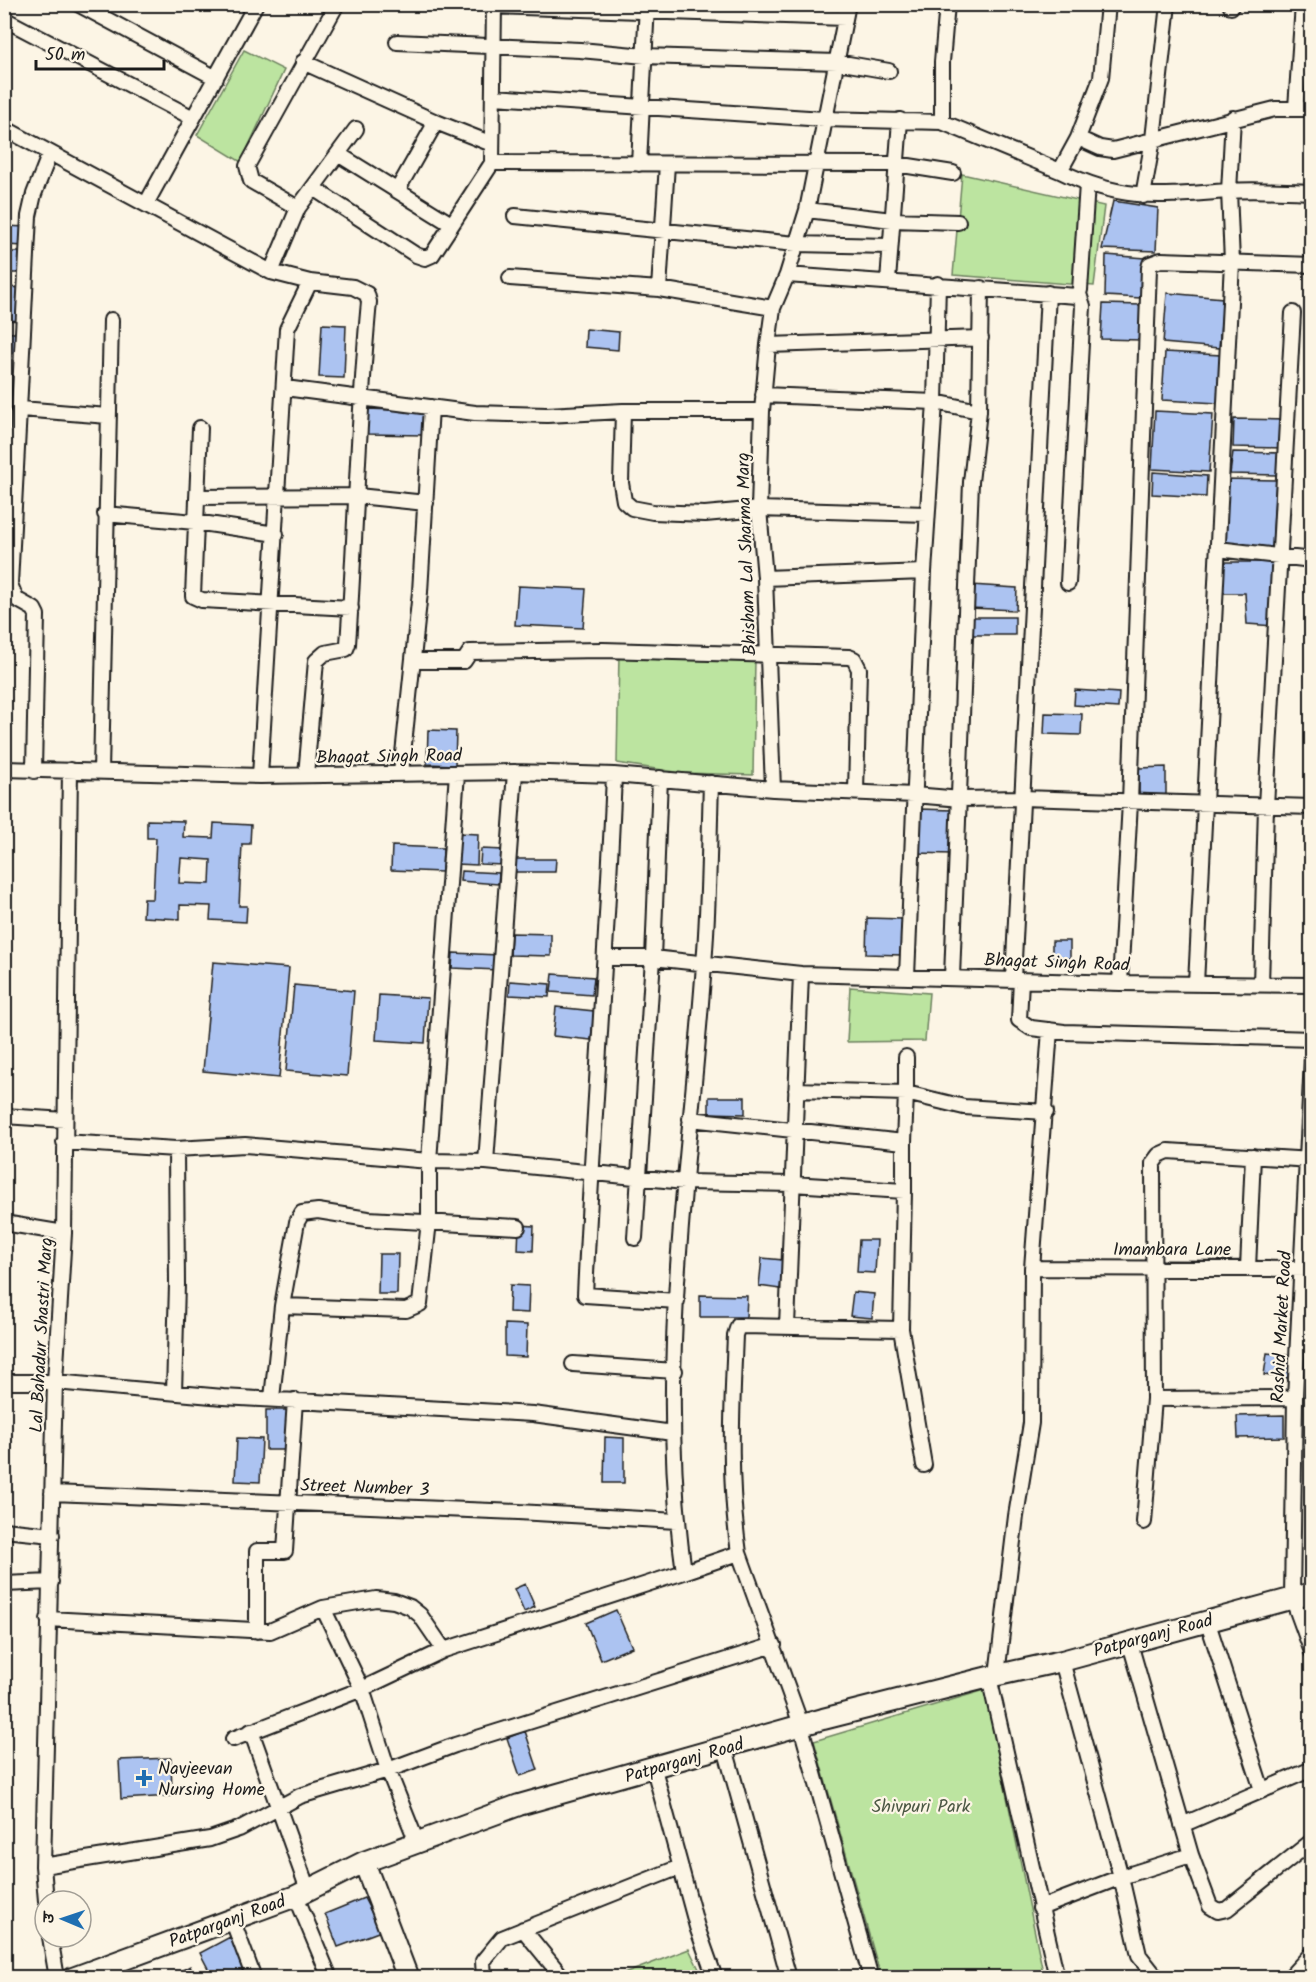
<svg xmlns="http://www.w3.org/2000/svg" width="1316" height="1982" viewBox="0 0 1316 1982" font-family="Kalam,'Playpen Sans Deva',sans-serif">
  <style>
    .green { fill: #bce4a0; stroke: #6c805e; stroke-width: 1.5 }
    .building { fill: #acc3f1; stroke: #1c1c1c; stroke-width: 1.5; fill-rule: evenodd }
    .lines { fill: none; stroke-linecap: round; stroke-linejoin: round }
    .street-casing { stroke: #1c1c1c; stroke-width: 18 }
    .secondary-casing { stroke: #1c1c1c; stroke-width: 24 }
    .street { stroke: #fcf5e5; stroke-width: 14 }
    .secondary { stroke: #fcf5e5; stroke-width: 20 }
    .poi-dot { fill: #1f6fb2; stroke: #fcf5e5; stroke-width: 2 }
    .labels { text-anchor: middle; stroke-width: 4.5; stroke-linejoin: round; paint-order: stroke }
    .street-label { font-size: 18px; fill: #1c1c1c; stroke: #fcf5e5 }
    .poi-label { font-size: 18px; fill: #1c1c1c; stroke: #fcf5e5; text-anchor: start }
    .park-label { font-size: 18px; fill: #4c5844; stroke: #fcf5e5 }
  </style>
  <rect width="100%" height="100%" fill="#fcf5e5"/>
  <filter id="ink" filterUnits="userSpaceOnUse"><feTurbulence type="fractalNoise" baseFrequency=".0167" numOctaves="2"/><feDisplacementMap in="SourceGraphic" scale="12" xChannelSelector="R" yChannelSelector="G"/><feConvolveMatrix kernelMatrix="1 2 1 2 8 2 1 2 1" color-interpolation-filters="sRGB"/></filter>
  <g filter="url(#ink)">
    <path class="green" d="M244,50L284,70L241,162L197,135Z
      M962,174L1104,206L1094,286L953,275Z
      M619,653L755,659L753,775L682,773L617,763Z
      M850,987L929,993L925,1041L847,1042Z
      M985,1690L1044,1977H881L814,1741Z
      M689,1949L703,1977H616Z"/>
    <path class="building" d="M1113,201L1158,208L1156,251L1102,249Z
      M4,226L27,227L26,246L4,245Z
      M4,252H26L25,273H4Z
      M1106,255L1145,258L1141,298L1105,296Z
      M4,287L24,288L23,321L4,320Z
      M1167,293L1223,298L1219,348L1163,343Z
      M1103,304L1142,305L1141,340L1101,339Z
      M322,324L346,325L344,378L319,377Z
      M586,329L619,332L618,350L585,347Z
      M4,332L23,334L21,353L4,352Z
      M1165,352L1221,355L1218,403L1162,400Z
      M367,409L424,411L423,435L367,434Z
      M1155,411L1213,414L1209,472L1152,469Z
      M1234,419L1286,420L1283,448L1233,447Z
      M1233,452L1281,453L1278,475L1230,474Z
      M1153,472L1207,476L1206,497L1152,494Z
      M1224,479L1276,480L1272,549L1221,548Z
      M1219,562H1275L1274,626L1247,624L1245,593H1218Z
      M971,585L1017,588L1016,610L970,608Z
      M518,586L586,589L583,628L515,625Z
      M967,617H1015V635H967Z
      M1075,690L1119,693L1118,708L1074,705Z
      M1045,713L1082,714L1081,735L1044,734Z
      M428,730L456,731L455,765L427,764Z
      M1166,767V797H1139V768Z
      M919,809L952,810L951,854L917,853Z
      M147,820L184,821L183,837L213,838L214,823L251,825L250,844H242L239,906H247L246,922L210,920L211,906L180,905V919L143,917L144,899H153L156,838H147ZM181,858L211,860L210,884L179,883Z
      M458,833L478,834L477,865L457,864Z
      M392,846L443,848L442,872L391,870Z
      M481,849L504,850L503,865L480,864Z
      M512,859H556L555,872H512Z
      M461,871L499,873L498,884L460,881Z
      M867,918L903,919L902,955L866,954Z
      M511,933L551,934V956L510,955Z
      M1052,941H1070V960H1052Z
      M453,953L498,955V970L452,968Z
      M213,962L289,968L279,1078L203,1071Z
      M553,974L594,977L592,995L551,992Z
      M510,981L550,984L549,997L509,995Z
      M294,985L354,991L347,1076L286,1071Z
      M379,995L428,998L425,1043L376,1040Z
      M556,1007L594,1011L591,1040L553,1036Z
      M709,1097H745V1114L709,1113Z
      M519,1225L534,1226L533,1251L518,1250Z
      M859,1240H877L875,1273L857,1272Z
      M379,1254H398L397,1294H378Z
      M762,1258L783,1260L780,1289L759,1286Z
      M510,1285L529,1286L528,1313L509,1312Z
      M853,1292L874,1294L872,1318L850,1316Z
      M700,1295L747,1296L746,1317H700Z
      M505,1324L527,1325L526,1357L505,1356Z
      M1267,1353L1291,1356L1288,1378L1264,1375Z
      M266,1410H289V1450H266Z
      M1284,1415V1437L1238,1438L1237,1416Z
      M605,1437L624,1438V1483H604Z
      M237,1438L262,1439L260,1482L235,1481Z
      M525,1584L535,1607L524,1612L514,1589Z
      M616,1610L632,1647L601,1660L586,1623Z
      M525,1731L538,1770L520,1776L507,1738Z
      M171,1758L172,1796L121,1799L119,1760Z
      M364,1898L381,1931L338,1947L325,1914Z
      M230,1937L251,1978H213L200,1953Z
      M190,1966L195,1978H172L171,1976Z"/>
    <g class="lines">
      <g class="street-casing">
        <path id="street" d="M78,4L216,78
          M1231,4V7
          M494,6L845,18
          M4,19L193,118
          M397,42L580,50L645,56L837,62L889,71
          M303,62L436,122L492,144
          M493,97L824,119L942,122L1060,171L1078,138L1100,148L1113,150L1275,109H1312
          M1296,108L1303,4
          M942,122V62L947,4
          M4,128L271,272L298,208L356,129
          M1078,138L1101,78L1108,4
          M338,154L451,224
          M492,163L896,164L953,173
          M639,164L647,4
          M1060,171C1123,202 1161,196 1228,191C1255,189 1284,191 1312,192
          M313,188L416,255L425,258L432,255L492,163L494,4
          M398,189L436,122
          M1143,196L1153,139L1168,4
          M146,204L256,4
          M298,208L251,181L247,166L337,4
          M807,210L892,220L958,222
          M515,216L796,244L890,246
          M271,272L310,282L353,287L367,294L369,302C358,416 356,530 348,644L346,649L325,653L316,661L306,775
          M787,275L1077,296L1080,290L1087,184
          M510,278L659,289L773,308
          M888,281L900,120
          M659,289L667,164
          M768,345L981,338
          M285,388L475,413L547,415L623,411H762
          M763,395L935,402L979,411
          M21,409L108,416
          M623,411L621,483L624,501L632,508L653,512L705,514L759,509L927,514
          M200,428L193,596L202,600L351,608
          M197,497L358,496L426,503
          M105,514L195,522L276,534
          M1218,549L1312,560
          M765,578L924,572
          M1068,583L1083,306L1079,294
          M413,661H464L470,652L603,650L849,657L854,659L859,669L856,792
          M4,769L260,776L515,772L614,775L773,789L914,795L961,799L1022,798L1312,807
          M34,771L37,615L34,609L16,599L10,584L29,216L34,194L50,153
          M101,772L111,320
          M401,773L420,592L431,407
          M614,775C607,948 593,1121 585,1295L677,1301
          M260,776L287,329L310,282
          M711,783C709,843 709,904 704,964C690,1166 655,1370 684,1572L739,1553L798,1716L871,1978
          M773,789L765,578L759,509L762,411L768,345L773,308L787,275L807,210L848,4
          M606,958H653L801,974L1120,983L1312,985
          M907,976L924,572L935,402L938,284
          M952,977L971,482L979,411L981,288
          M1013,979L1048,293
          M1021,980L1019,1020L1031,1028L1064,1032L1312,1039
          M1120,983L1130,802L1149,268L1150,264L1161,260L1312,265
          M1196,984L1232,262L1229,191L1233,118
          M1261,984L1266,806L1293,313
          M906,1057V1093L964,1107L1046,1112
          M1312,1059L1295,1398L1292,1597L1312,1652
          M796,1090L906,1093L904,1142
          M4,1116L65,1120
          M690,1119L904,1142V1191
          M64,1142L176,1149L245,1145L429,1161L486,1162L684,1182L792,1184L904,1191L901,1329
          M486,1162L515,772
          M4,1223L64,1233
          M635,1238L653,958L660,778
          M1032,1268L1312,1269
          M1248,1268L1253,1156
          M282,1306L406,1310L420,1304L429,1221V1161L457,773
          M787,1326L801,974
          M573,1364L675,1371
          M4,1382H55L223,1397L533,1414L673,1433
          M174,1393L177,1284L176,1149
          M272,1398L282,1306L297,1222L302,1213L318,1211L368,1219L518,1227
          M1154,1399L1295,1398
          M52,1493L518,1512L677,1521
          M1144,1522L1154,1399L1153,1163L1159,1155L1168,1151L1312,1160
          M4,1530L52,1535
          M739,1553C728,1477 732,1410 735,1335L738,1326L901,1329L924,1465
          M4,1584L51,1582
          M323,1608L362,1689L388,1770L416,1840
          M48,1619L270,1631L323,1608L376,1599L394,1601L410,1607L420,1615L444,1650
          M1207,1620L1262,1790
          M257,1631V1551H285L295,1400
          M1129,1640L1191,1855L1210,1906L1218,1911L1227,1909L1312,1841
          M1062,1661L1121,1877L1139,1955L1157,1978
          M997,1675L1016,1516L1031,1423L1032,1268L1050,1030
          M989,1677L1057,1978
          M251,1731L308,1890
          M233,1739L362,1689L444,1650L684,1572
          M725,1748L789,1978
          M654,1769L697,1927L715,1978
          M1182,1825L1312,1769
          M43,1866L210,1839L239,1829L300,1796L388,1770L455,1745L774,1645
          M296,1896L330,1978
          M46,1901L43,1866L55,1382L64,1233L70,770
          M1040,1908L1121,1877L1191,1855
          M232,1919L254,1978
          M523,1929L563,1978
          M50,1937L57,1978
          M484,1978L483,1961L502,1938L680,1867
          M1289,1978L1312,1953"/>
      </g>
      <g class="secondary-casing">
        <path id="secondary" d="M364,1862L408,1978
          M73,1978L296,1896L364,1862L519,1805L823,1719L989,1677L1062,1661L1312,1593"/>
      </g>
      <use href="#street" class="street"/>
      <use href="#secondary" class="secondary"/>
    </g>
  </g>
  <path class="poi-dot" d="M141 1769h6v6h6v6h-6v6h-6v-6h-6v-6h6z"/>
  <g class="labels">
    <g class="street-label">
      <text transform="translate(746 554) rotate(-92)" y="6">Bhisham Lal Sharma Marg</text>
      <text transform="translate(389 756) rotate(-1)" y="6">Bhagat Singh Road</text>
      <text transform="translate(1057 962) rotate(2)" y="6">Bhagat Singh Road</text>
      <text x="1172" y="1255">Imambara Lane</text>
      <text transform="translate(1281 1327) rotate(-87)" y="6">Rashid Market Road</text>
      <text transform="translate(41 1335) rotate(-87)" y="6">Lal Bahadur Shastri Marg</text>
      <text transform="translate(365 1487) rotate(2)" y="6">Street Number 3</text>
      <text transform="translate(1153 1635) rotate(-15)" y="6">Patparganj Road</text>
      <text transform="translate(684 1760) rotate(-16)" y="6">Patparganj Road</text>
      <text transform="translate(227 1921) rotate(-20)" y="6">Patparganj Road</text>
    </g>
    <g class="poi-label">
      <text x="158" y="1774">Navjeevan<tspan x="158" dy="21">Nursing Home</tspan></text>
    </g>
    <g class="park-label">
      <text x="921" y="1812">Shivpuri Park</text>
    </g>
  </g>
  <rect width="1316" height="1982" fill="none" stroke="#fcf5e5" stroke-width="24"/>
  <rect x="12" y="12" width="1292" height="1958" fill="none" stroke="#1c1c1c" stroke-width="2" filter="url(#ink)"/>
  <g transform="translate(63 1919) rotate(272)"><circle r="28" fill="#fcf5e5" stroke="#a29e95" stroke-width="1.5"/>
  <path d="M0-4.5L10 22L0 15L-10 22Z" fill="#1f6fb2"/>
  <text y="-9" font-size="16" font-weight="bold" text-anchor="middle" fill="#1c1c1c">उ</text>
  </g>
  <path d="M36 60v9h128v-9" fill="none" stroke="#1c1c1c" stroke-width="3"/>
  <text x="45" y="60" font-size="18" fill="#1c1c1c" stroke="#fcf5e5" stroke-width="4.5" paint-order="stroke">50 m</text>
</svg>
